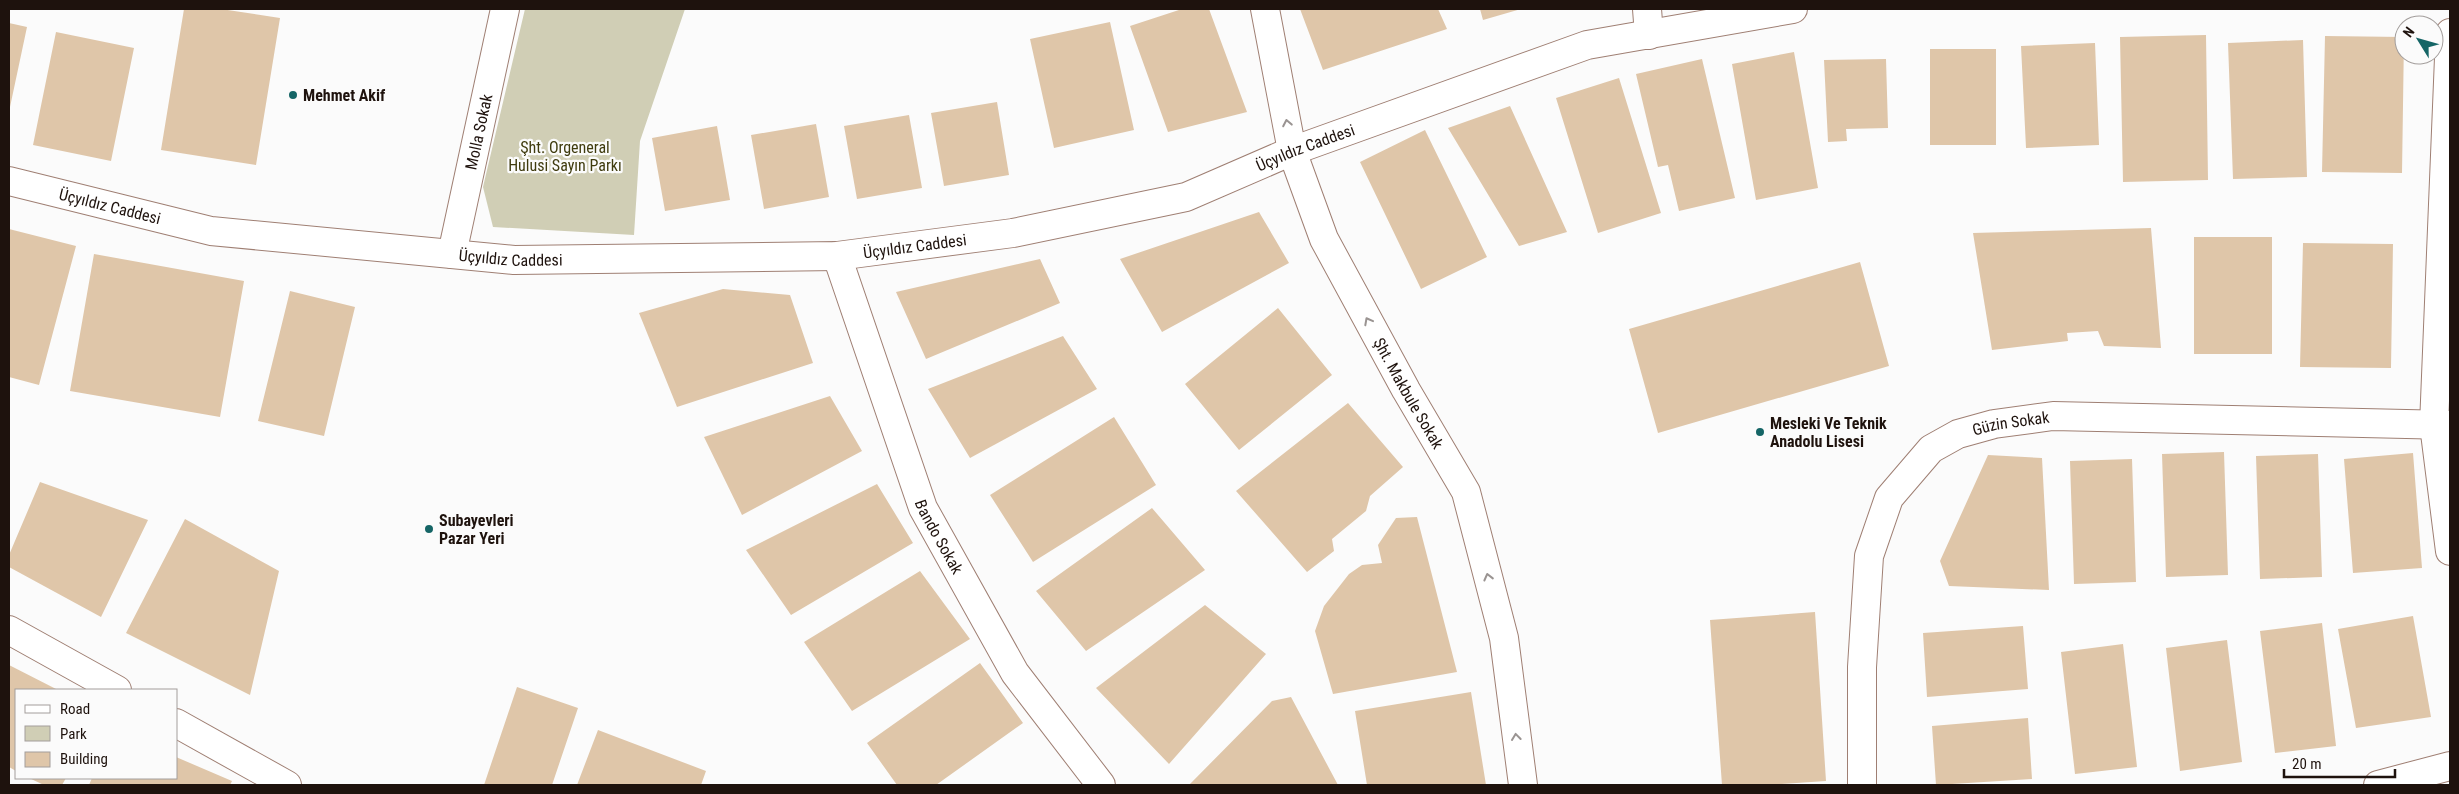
<svg xmlns="http://www.w3.org/2000/svg" width="2459" height="794" viewBox="0 0 2459 794" font-family="'Roboto Condensed',sans-serif">
  <style>
    .green { fill: #d0ceb5 }
    .building { fill: #dfc6a9 }
    .lines { fill: none; stroke-linecap: round; stroke-linejoin: round }
    .street-casing { stroke: #9f7f73; stroke-width: 30 }
    .street { stroke: #fff; stroke-width: 28 }
    .oneway { stroke: #9a9492 }
    .poi-dot { fill: #156566; stroke: #fbfbfb; stroke-width: 2 }
    .labels { text-anchor: middle; stroke-width: 4.5; stroke-linejoin: round; paint-order: stroke }
    .poi-label { font-size: 16px; font-weight: bold; fill: #1e120d; stroke: #fbfbfb; text-anchor: start }
    .street-label { font-size: 16px; fill: #1e120d; stroke: #fbfbfb }
    .park-label { font-size: 16px; fill: #3f3b0e; stroke: #fbfbfb }
  </style>
  <rect width="100%" height="100%" fill="#fbfbfb"/>
  <path class="green" d="M525,9H685L640,141L634,235L493,227L483,187Z"/>
  <path class="building" d="M184,9H221L280,18L256,165L161,150Z
    M1182,9H1209L1247,112L1168,132L1130,26Z
    M1300,9H1438L1447,29L1323,70Z
    M1480,9H1521L1483,20Z
    M1110,22L1134,130L1054,148L1030,39Z
    M9,23L27,27L10,107H9Z
    M56,32L134,48L111,161L33,145Z
    M2206,35L2208,180L2123,182L2120,37Z
    M2325,36L2404,37L2402,173L2322,172Z
    M2303,40L2307,177L2233,179L2228,43Z
    M2095,43L2099,145L2026,148L2021,46Z
    M1930,49H1996V145H1930Z
    M1794,52L1818,188L1756,200L1732,64Z
    M1702,59L1735,198L1679,211L1668,165L1658,167L1636,74Z
    M1886,59L1888,128L1846,129L1847,141L1828,142L1824,60Z
    M1619,78L1661,213L1598,233L1556,98Z
    M997,102L1009,175L944,186L931,113Z
    M1510,106L1567,232L1519,246L1448,128Z
    M909,115L922,188L857,199L844,126Z
    M816,124L829,197L764,209L751,135Z
    M717,126L730,200L665,211L652,138Z
    M1425,130L1487,257L1421,289L1360,162Z
    M1259,212L1289,263L1162,332L1120,259Z
    M2151,228L2161,348L2104,346L2098,331L2067,333L2068,341L1992,350L1973,233Z
    M9,229L76,246L39,385L9,377Z
    M2194,237H2272V354H2194Z
    M2303,243L2393,244L2391,368L2300,367Z
    M94,254L244,281L220,417L70,391Z
    M1040,259L1060,303L926,359L896,292Z
    M1860,262L1889,366L1658,433L1629,329Z
    M723,289L790,295L813,363L677,407L639,313Z
    M290,291L355,307L324,436L258,421Z
    M1278,308L1332,375L1239,450L1185,384Z
    M1063,336L1097,389L970,458L928,389Z
    M830,396L862,451L742,515L704,437Z
    M1348,403L1403,467L1370,496L1366,511L1332,539L1334,551L1307,572L1236,491Z
    M1114,417L1156,485L1033,562L990,495Z
    M2224,452L2228,575L2166,577L2162,454Z
    M2413,453L2422,568L2353,573L2344,459Z
    M2318,454L2322,577L2260,579L2256,456Z
    M1988,455L2042,458L2049,590L1949,586L1940,561Z
    M2132,459L2136,582L2074,584L2070,461Z
    M40,482L148,520L101,617L9,567V555Z
    M877,484L913,543L791,615L746,550Z
    M1152,508L1205,570L1086,651L1036,591Z
    M1417,517L1457,672L1333,694L1315,631L1324,606L1349,574L1362,565L1382,563L1378,545L1396,518Z
    M185,519L279,571L250,695L126,633Z
    M920,571L970,639L852,711L804,642Z
    M1205,605L1266,654L1169,764L1096,688Z
    M1815,612L1826,781L1769,785H1722L1710,620Z
    M2413,616L2431,717L2356,728L2338,629Z
    M2322,623L2336,746L2275,753L2260,631Z
    M2023,626L2028,689L1927,697L1923,633Z
    M2227,640L2242,762L2180,771L2166,648Z
    M2123,644L2137,767L2075,774L2061,652Z
    M980,663L1023,723L936,785H897L867,743Z
    M9,665L58,690H16V771L9,767Z
    M517,687L578,708L552,785H484Z
    M1471,692L1486,785H1367L1355,711Z
    M1291,697L1338,785H1189L1272,701Z
    M2028,718L2032,779L1936,785L1932,726Z
    M598,730L706,771L701,785H577Z
    M176,757L232,781L230,785H89L92,778H176Z
    M29,778H66L62,785H44Z"/>
  <g class="lines">
    <g class="street-casing">
      <g id="street">
        <path id="s1" d="M1265,9L1292,151L1324,239L1406,390L1466,492L1504,638L1523,785"/>
        <path d="M1647,9L1649,35"/>
        <path d="M2450,33L2434,425L2450,551"/>
        <path id="s2" d="M9,181L211,231L514,260L837,256L1013,233L1186,197L1292,151L1587,45L1793,9"/>
        <path id="s3" d="M452,254L505,9"/>
        <path id="s4" d="M837,256L923,508L1015,673L1101,785"/>
        <path d="M9,630L117,690"/>
        <path d="M176,723L287,785"/>
        <path id="s5" d="M1862,785V667L1869,556L1889,498L1931,449L1958,434L1994,424L2053,416L2450,425"/>
        <path d="M2378,785L2450,766"/>
      </g>
    </g>
    <use href="#street" class="street"/>
  </g>
  <defs><path id="oneway-chevron" d="M-2-3.5L2.5 0L-2 3.5" fill="none" stroke-width="1.6" stroke-linecap="round" stroke-linejoin="round" transform="scale(1.25)"/></defs>
  <g class="oneway">
    <use href="#oneway-chevron" transform="translate(1287 123) rotate(-101)"/>
    <use href="#oneway-chevron" transform="translate(1368 321) rotate(-118)"/>
    <use href="#oneway-chevron" transform="translate(1488 577) rotate(-104)"/>
    <use href="#oneway-chevron" transform="translate(1516 737) rotate(-97)"/>
  </g>
  <g class="poi-dot">
    <circle cx="293" cy="95" r="5"/>
    <circle cx="1760" cy="432" r="5"/>
    <circle cx="429" cy="529" r="5"/>
  </g>
  <g class="labels">
    <g class="poi-label">
      <text x="303" y="101">Mehmet Akif</text>
      <text x="1770" y="429">Mesleki Ve Teknik<tspan x="1770" dy="18">Anadolu Lisesi</tspan></text>
      <text x="439" y="526">Subayevleri<tspan x="439" dy="18">Pazar Yeri</tspan></text>
    </g>
    <g class="street-label">
      <text dy="6" stroke="none"><textPath href="#s3" startOffset="125">Molla Sokak</textPath></text>
      <text dy="6" stroke="none"><textPath href="#s2" startOffset="1319">Üçyıldız Caddesi</textPath></text>
      <text dy="6" stroke="none"><textPath href="#s2" startOffset="104">Üçyıldız Caddesi</textPath></text>
      <text dy="6" stroke="none"><textPath href="#s2" startOffset="914">Üçyıldız Caddesi</textPath></text>
      <text dy="6" stroke="none"><textPath href="#s2" startOffset="509">Üçyıldız Caddesi</textPath></text>
      <text dy="6" stroke="none"><textPath href="#s1" startOffset="414">Şht. Makbule Sokak</textPath></text>
      <text dy="6" stroke="none"><textPath href="#s5" startOffset="440">Güzin Sokak</textPath></text>
      <text dy="6" stroke="none"><textPath href="#s4" startOffset="299">Bando Sokak</textPath></text>
    </g>
    <g class="park-label">
      <text x="565" y="153">Şht. Orgeneral<tspan x="565" dy="18">Hulusi Sayın Parkı</tspan></text>
    </g>
  </g>
  <rect width="2459" height="794" fill="none" stroke="#1e120d" stroke-width="20"/>
  <rect x="15" y="689" width="162" height="90" fill="#fbfbfb" stroke="#a39e9c"/>
  <rect x="25" y="705" width="25" height="8" fill="#ffffff" stroke="#a39e9c"/>
  <text x="60" y="714" font-size="15" fill="#1e120d">Road</text>
  <rect x="25" y="726" width="25" height="15" fill="#d0ceb5" stroke="#a39e9c"/>
  <text x="60" y="739" font-size="15" fill="#1e120d">Park</text>
  <rect x="25" y="752" width="25" height="15" fill="#dfc6a9" stroke="#a39e9c"/>
  <text x="60" y="764" font-size="15" fill="#1e120d">Building</text>
  <g transform="translate(2419 40) rotate(307)"><circle r="24" fill="#fbfbfb" stroke="#a39e9c"/>
  <path d="M0-4L9 19L0 12L-9 19Z" fill="#156566"/>
  <text y="-8" font-size="14" font-weight="bold" text-anchor="middle" fill="#1e120d">N</text>
  </g>
  <path d="M2284 769v8h111v-8" fill="none" stroke="#1e120d" stroke-width="2.5"/>
  <text x="2292" y="769" font-size="15" fill="#1e120d" stroke="#fbfbfb" stroke-width="4" paint-order="stroke">20 m</text>
</svg>
